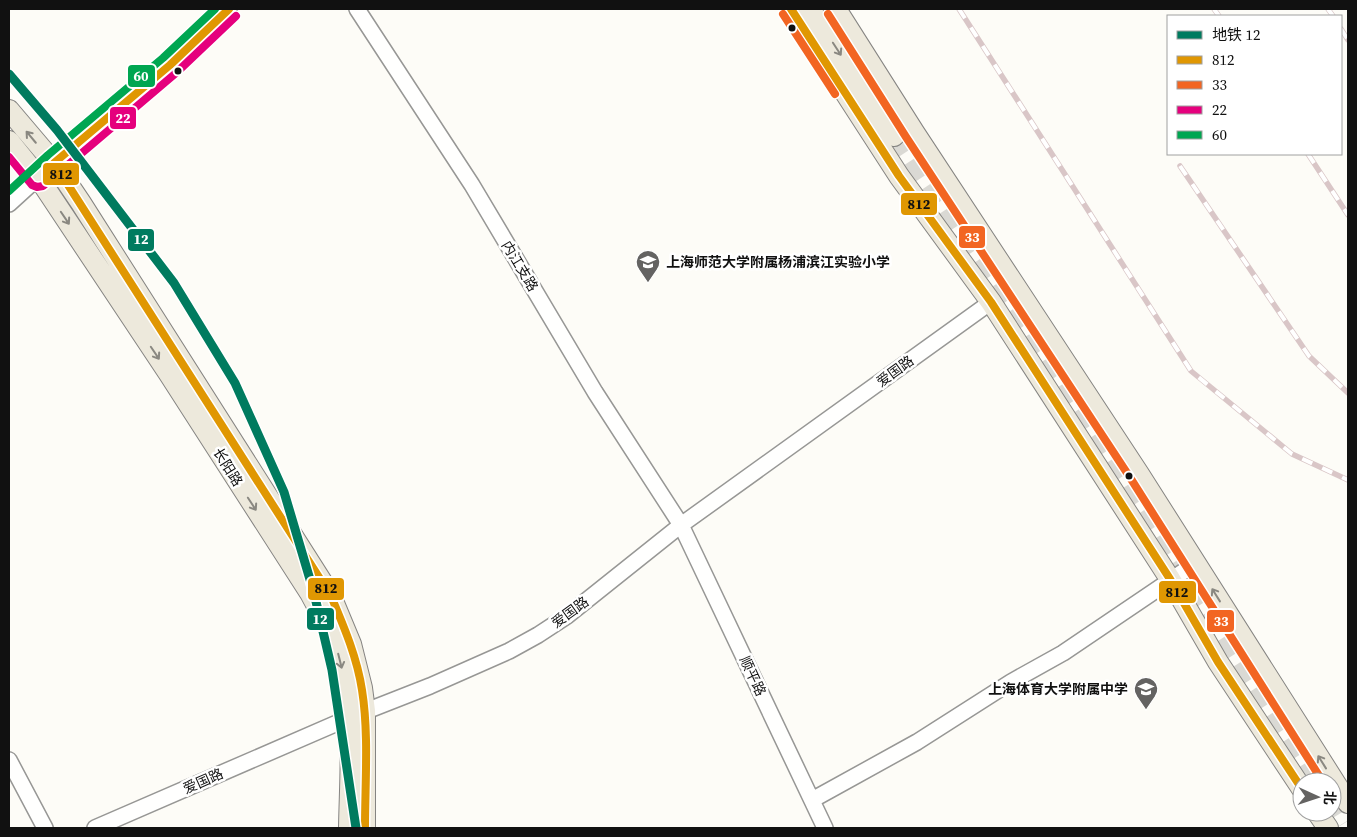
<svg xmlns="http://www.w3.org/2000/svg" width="1357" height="837" viewBox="0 0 1357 837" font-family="'Source Serif 4','Noto Sans SC',serif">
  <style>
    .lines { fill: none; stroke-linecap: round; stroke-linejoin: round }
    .major-tunnel { stroke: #dad9d4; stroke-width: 20; stroke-dasharray: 20 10; stroke-linecap: butt }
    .minor-casing { stroke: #979795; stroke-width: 18 }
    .major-casing { stroke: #858482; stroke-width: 22 }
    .minor { stroke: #fffffe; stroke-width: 15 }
    .major { stroke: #ede9dc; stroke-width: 20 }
    .rail-casing { stroke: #d9c6c7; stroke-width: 5.5 }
    .rail { stroke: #fff; stroke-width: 4; stroke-dasharray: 11; stroke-linecap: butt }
    .bus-1-casing { stroke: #fff; stroke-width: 11 }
    .bus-2-casing { stroke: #fff; stroke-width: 11 }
    .bus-3-casing { stroke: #fff; stroke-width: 11 }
    .bus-4-casing { stroke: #fff; stroke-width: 11 }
    .bus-1 { stroke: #e09702; stroke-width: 8 }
    .bus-2 { stroke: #f26522; stroke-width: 8 }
    .bus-3 { stroke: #e5007d; stroke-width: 8 }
    .bus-4 { stroke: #00a651; stroke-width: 8 }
    .metro-1-casing { stroke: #fff; stroke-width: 12 }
    .metro-1 { stroke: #007b5f; stroke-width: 9 }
    .oneway { stroke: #8a8881 }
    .bus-dot { fill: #111; stroke: #fff; stroke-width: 2 }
    .labels { text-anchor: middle; stroke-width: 5; stroke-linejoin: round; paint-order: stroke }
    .poi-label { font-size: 14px; font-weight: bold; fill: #111; stroke: #fff; text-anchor: start }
    .street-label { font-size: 14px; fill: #111; stroke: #fff }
    .line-badge { stroke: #fff; stroke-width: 2 }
    .badge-label { font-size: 14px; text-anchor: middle; font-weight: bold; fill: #fff }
    .pale-badge-label { font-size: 14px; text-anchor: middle; font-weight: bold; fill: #111 }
  </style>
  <rect width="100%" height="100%" fill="#fdfcf7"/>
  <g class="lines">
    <path class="major-tunnel" d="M894,136L1167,553L1313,782
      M1332,795L1348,821"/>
    <g class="minor-casing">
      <path id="minor" d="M357,9L472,185L595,392L681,525L825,828
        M9,204L54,163L170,65L229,9
        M9,760L45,828
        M812,800L917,742L1011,682L1063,653L1196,563
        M95,828L351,717L430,686L509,651L538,635L567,616L681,525L991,302"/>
    </g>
    <g class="major-casing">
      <path id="major" d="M791,9L899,176L991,302L1170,579L1218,662L1302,789
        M810,9L894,136
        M836,9L914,132L1139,474L1348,803
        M9,110L54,163L81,203L331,596L351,644L362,688L365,711V828
        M9,141L38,177L169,374L310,593C320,612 332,632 338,652C356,710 350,769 349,828
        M1317,812L1328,828"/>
    </g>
    <use href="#minor" class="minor"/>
    <use href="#major" class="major"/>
    <g class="rail-casing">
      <path id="rail" d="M959,9L1191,371L1292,454L1348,480
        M1214,9L1219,16
        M1328,9L1333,16
        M1341,29L1348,40
        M1308,154L1348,215
        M1180,166L1309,356L1348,393"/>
    </g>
    <use href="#rail" class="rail"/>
    <g class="bus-1-casing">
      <path id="bus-1" d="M229,9L170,65L54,163L331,596C344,627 357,657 362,690C369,734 365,783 365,828
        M791,9L899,176L991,302L1170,579L1218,662L1302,789"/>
    </g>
    <g class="bus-2-casing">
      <path id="bus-2" d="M783,14L835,94
        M828,14L906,137L1131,479L1323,782"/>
    </g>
    <g class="bus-3-casing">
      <path id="bus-3" d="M9,157L32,185L37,187L43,186L176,73L236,16"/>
    </g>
    <g class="bus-4-casing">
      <path id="bus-4" d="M9,191L48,155L163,58L215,9"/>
    </g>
    <use href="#bus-1" class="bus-1"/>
    <use href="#bus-2" class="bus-2"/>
    <use href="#bus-3" class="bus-3"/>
    <use href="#bus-4" class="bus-4"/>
    <g class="metro-1-casing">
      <path id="metro-1" d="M9,74L57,130L174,283L235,383L284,492L314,593L332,670L356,828"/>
    </g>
    <use href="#metro-1" class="metro-1"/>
  </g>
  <defs><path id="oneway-shaft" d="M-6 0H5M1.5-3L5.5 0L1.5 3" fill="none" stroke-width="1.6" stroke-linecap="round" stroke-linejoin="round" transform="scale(1.25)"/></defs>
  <g class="oneway">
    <use href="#oneway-shaft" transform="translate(837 49) rotate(57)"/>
    <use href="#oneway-shaft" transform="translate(31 137) rotate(-130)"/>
    <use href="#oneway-shaft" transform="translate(65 218) rotate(56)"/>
    <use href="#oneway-shaft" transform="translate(155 353) rotate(56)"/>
    <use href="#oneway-shaft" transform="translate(252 504) rotate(57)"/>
    <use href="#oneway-shaft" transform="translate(1216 595) rotate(-122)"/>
    <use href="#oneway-shaft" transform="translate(340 661) rotate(76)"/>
    <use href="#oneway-shaft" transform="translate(1322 762) rotate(-122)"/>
  </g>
  <defs>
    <g id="school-pin" transform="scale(1.25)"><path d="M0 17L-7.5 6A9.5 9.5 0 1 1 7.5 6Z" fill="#646362" stroke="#fff"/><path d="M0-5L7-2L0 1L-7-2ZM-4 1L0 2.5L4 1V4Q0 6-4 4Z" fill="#fff"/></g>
  </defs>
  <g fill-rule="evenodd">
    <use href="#school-pin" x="648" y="262"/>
    <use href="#school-pin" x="1146" y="689"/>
  </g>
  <g class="bus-dot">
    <circle cx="792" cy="28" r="4.5"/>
    <circle cx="178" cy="71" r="4.5"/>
    <circle cx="1129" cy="476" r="4.5"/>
  </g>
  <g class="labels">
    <g class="poi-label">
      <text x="666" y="267">上海师范大学附属杨浦滨江实验小学</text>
      <text x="1128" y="694" text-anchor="end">上海体育大学附属中学</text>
    </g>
    <g class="street-label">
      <text transform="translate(520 266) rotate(59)" y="5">内江支路</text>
      <text transform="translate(895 371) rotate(-36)" y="5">爱国路</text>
      <text transform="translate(228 467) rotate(58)" y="5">长阳路</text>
      <text transform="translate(570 612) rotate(-36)" y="5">爱国路</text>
      <text transform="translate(753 676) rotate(65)" y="5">顺平路</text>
      <text transform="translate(203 781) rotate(-24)" y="5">爱国路</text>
    </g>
  </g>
  <g class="line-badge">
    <rect x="127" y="64" width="29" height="24" rx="5" fill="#00a651"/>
    <rect x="109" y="106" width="28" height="24" rx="5" fill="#e5007d"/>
    <rect x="42" y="162" width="38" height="24" rx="5" fill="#e09702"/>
    <rect x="900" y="192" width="38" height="24" rx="5" fill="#e09702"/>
    <rect x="958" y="225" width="28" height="24" rx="5" fill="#f26522"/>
    <rect x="127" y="228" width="28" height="24" rx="5" fill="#007b5f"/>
    <rect x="307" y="577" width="38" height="24" rx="5" fill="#e09702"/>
    <rect x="1158" y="580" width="39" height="24" rx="5" fill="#e09702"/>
    <rect x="306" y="607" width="29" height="24" rx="5" fill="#007b5f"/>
    <rect x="1206" y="609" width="29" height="24" rx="5" fill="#f26522"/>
  </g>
  <g class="badge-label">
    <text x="141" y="81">60</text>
    <text x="123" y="123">22</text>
    <text x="972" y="242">33</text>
    <text x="141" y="244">12</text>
    <text x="320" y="624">12</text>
    <text x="1221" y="626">33</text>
  </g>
  <g class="pale-badge-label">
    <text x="61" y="179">812</text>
    <text x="919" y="209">812</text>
    <text x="326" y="593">812</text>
    <text x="1177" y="597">812</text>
  </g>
  <rect width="1357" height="837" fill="none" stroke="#111111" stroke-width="20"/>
  <rect x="1167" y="15" width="175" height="140" fill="#ffffff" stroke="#a0a0a0"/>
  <rect x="1177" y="31" width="25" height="8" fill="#007b5f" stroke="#a0a0a0"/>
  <text x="1212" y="40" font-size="15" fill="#111111">地铁 12</text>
  <rect x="1177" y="56" width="25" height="8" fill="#e09702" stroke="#a0a0a0"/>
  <text x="1212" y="65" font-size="15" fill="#111111">812</text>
  <rect x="1177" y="81" width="25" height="8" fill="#f26522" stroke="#a0a0a0"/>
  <text x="1212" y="90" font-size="15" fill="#111111">33</text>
  <rect x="1177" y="106" width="25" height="8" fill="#e5007d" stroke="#a0a0a0"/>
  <text x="1212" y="115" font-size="15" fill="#111111">22</text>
  <rect x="1177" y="131" width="25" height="8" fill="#00a651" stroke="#a0a0a0"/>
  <text x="1212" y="140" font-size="15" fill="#111111">60</text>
  <g transform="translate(1317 797) rotate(93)"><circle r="24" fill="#ffffff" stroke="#a0a0a0"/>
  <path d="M0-4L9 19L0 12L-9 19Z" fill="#646362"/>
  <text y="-8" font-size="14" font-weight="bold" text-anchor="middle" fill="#111111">北</text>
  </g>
</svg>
